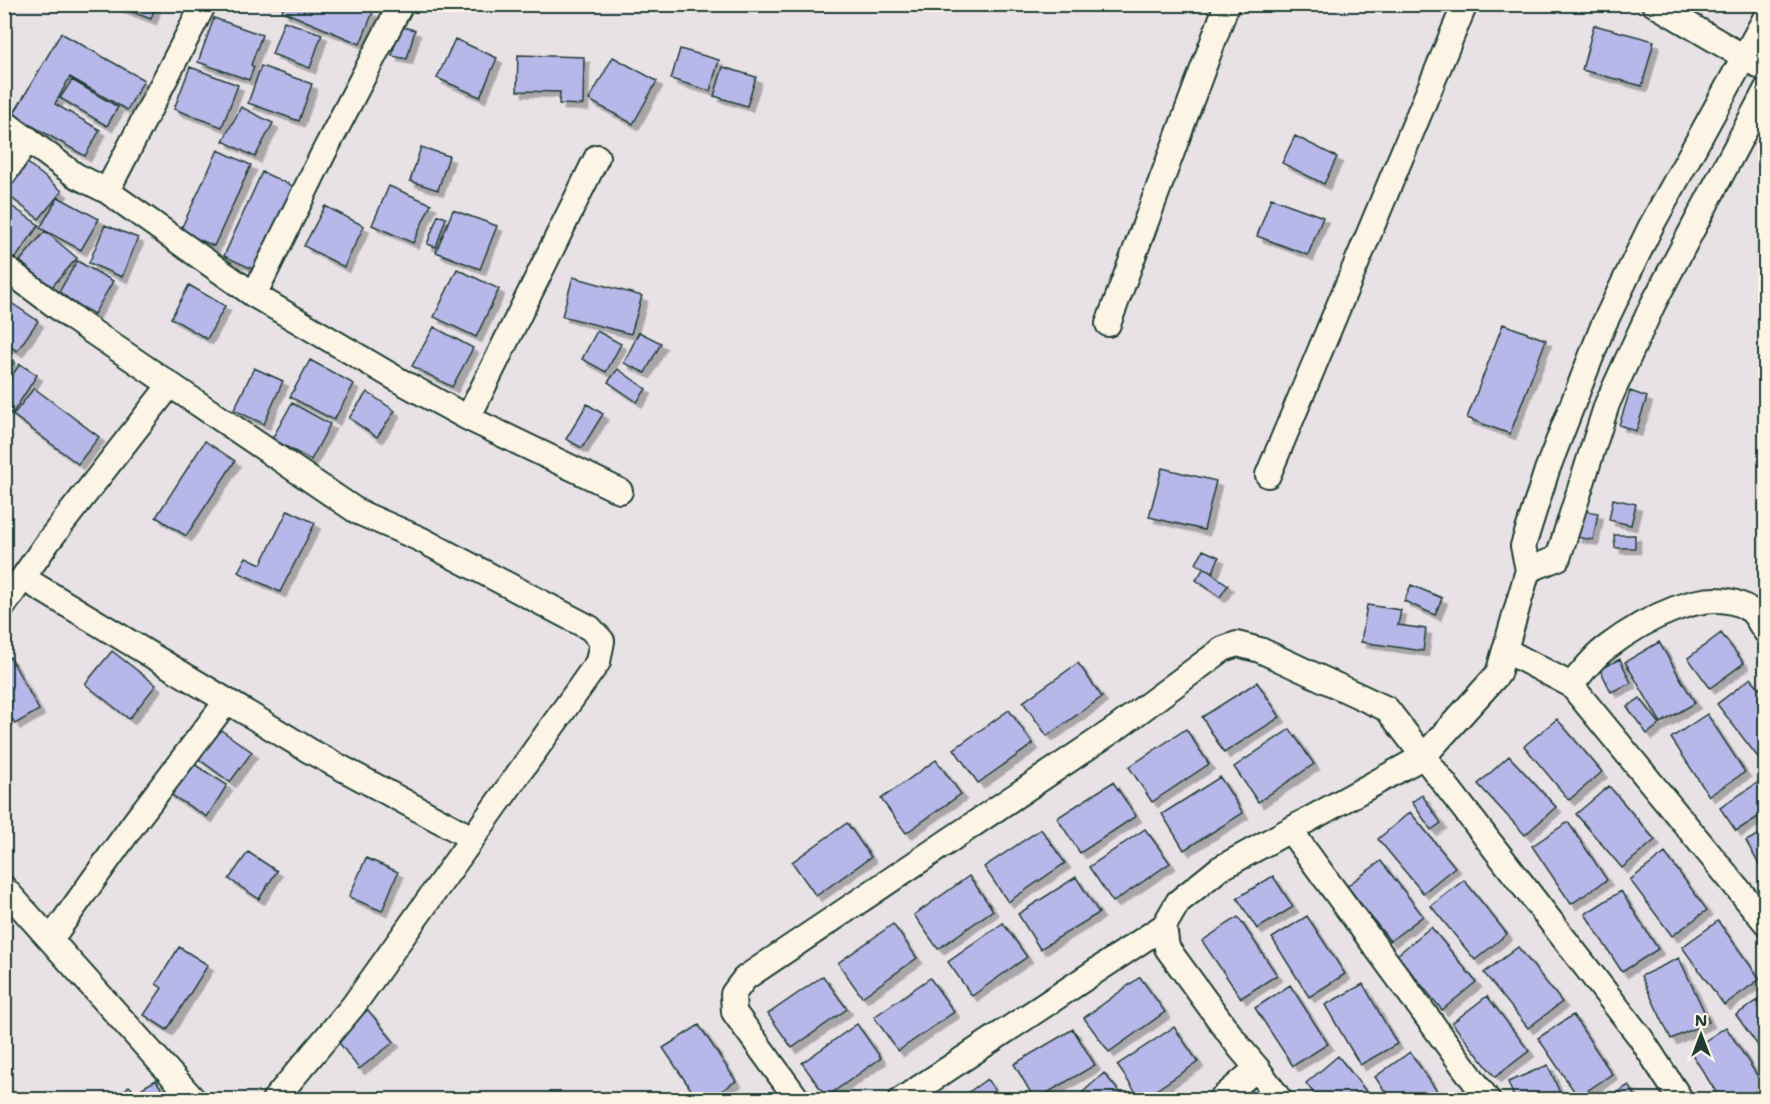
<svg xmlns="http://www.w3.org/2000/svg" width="1770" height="1104" viewBox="0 0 1770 1104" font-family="'Shantell Sans',sans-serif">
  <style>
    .building { fill: #b8b7e9; stroke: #1f3d34; stroke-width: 1.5; filter: url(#shadow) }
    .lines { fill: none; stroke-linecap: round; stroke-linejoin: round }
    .minor-casing { stroke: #1f3d34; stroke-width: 28 }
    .minor { stroke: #fcf5e5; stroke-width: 24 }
  </style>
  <defs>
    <filter id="shadow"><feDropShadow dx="5.5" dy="5.5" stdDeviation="0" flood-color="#0004"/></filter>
  </defs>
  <rect width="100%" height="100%" fill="#e8e2e6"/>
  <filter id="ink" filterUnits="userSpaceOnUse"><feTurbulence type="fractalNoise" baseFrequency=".0167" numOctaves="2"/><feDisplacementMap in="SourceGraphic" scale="12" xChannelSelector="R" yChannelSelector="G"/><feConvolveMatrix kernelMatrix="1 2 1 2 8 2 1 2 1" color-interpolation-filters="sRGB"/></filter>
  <g filter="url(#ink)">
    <path class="building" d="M111,4H156L151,19Z
      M285,4H354L373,12L360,44L282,11Z
      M214,18L262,35L251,65L254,67L249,80L198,62Z
      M284,21L322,34L310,68L272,54Z
      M1594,25L1654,41L1642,86L1582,70Z
      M399,26L415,30L407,59L392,56Z
      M61,33L144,80L127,110L70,77L55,104L100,130L85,156L13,115Z
      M455,39L497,58L480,97L437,78Z
      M680,49L719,60L710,91L671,79Z
      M518,55L584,57L583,105L559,104L560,92L517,91Z
      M613,57L657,81L633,124L589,100Z
      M261,66L312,84L299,121L248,103Z
      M190,67L238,85L222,127L174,109Z
      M723,67L756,77L747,106L714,96Z
      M72,80L118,107L107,126L60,98Z
      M241,107L273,123L255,157L223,141Z
      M1295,136L1337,157L1324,184L1282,163Z
      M421,147L449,156L438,190L410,181Z
      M218,150L251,165L214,246L180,231Z
      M24,160L62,191L39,219L4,192V185Z
      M262,172L295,187L257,271L224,256Z
      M389,186L431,204L413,243L372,225Z
      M58,197L99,219L81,250L40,228Z
      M1271,198L1323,217L1308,255L1257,236Z
      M4,201L39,225L15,259L4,251Z
      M325,206L364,226L344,267L304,246Z
      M453,210L497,226L480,269L436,252Z
      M438,215L446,218L436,247L427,244Z
      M105,225L138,238L122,277L89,263Z
      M45,231L77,258L51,288L20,261Z
      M77,261L113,281L94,314L58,294Z
      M457,269L499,289L476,337L434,317Z
      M573,277L642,296L631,334L562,316Z
      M189,285L225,306L207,339L171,318Z
      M4,298L38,321L17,351L4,343Z
      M1503,324L1546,340L1510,434L1467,418Z
      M434,327L473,348L452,387L412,366Z
      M597,331L621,344L606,372L582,359Z
      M639,332L661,343L645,373L624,363Z
      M4,354L15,362L4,375Z
      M310,360L354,384L334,420L290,397Z
      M20,364L37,375L12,414L4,409V387Z
      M254,368L283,381L264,424L234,410Z
      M618,369L646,389L637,402L608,382Z
      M34,388L99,437L78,464L13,415Z
      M1630,391L1647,397L1636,431L1619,425Z
      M367,392L395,411L377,437L349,418Z
      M292,403L330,424L311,460L272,439Z
      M587,404L603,414L582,448L566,439Z
      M205,441L235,461L186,536L156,517Z
      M1162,468L1216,481L1204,530L1149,517Z
      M1613,499L1636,504L1631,525L1609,520Z
      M288,510L315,523L280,592L238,572L246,557L261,564Z
      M1581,510L1598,513L1593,540L1576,537Z
      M1614,535H1635V548H1615Z
      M1203,550L1219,557L1213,572L1196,564Z
      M1204,568L1228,585L1220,597L1196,580Z
      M1411,585L1442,598L1435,615L1404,601Z
      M1367,605L1401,610L1398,625L1426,629L1423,651L1361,642Z
      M1721,633L1744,663L1710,688L1688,658Z
      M1659,642L1695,703L1661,723L1625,662Z
      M112,651L156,685L129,719L85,684Z
      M10,657L39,710L15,724L8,711L4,712V660Z
      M1620,659L1631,683L1611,692L1600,669Z
      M1078,663L1102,697L1047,736L1023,702Z
      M1751,678L1766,696V756L1760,760L1717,704Z
      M1257,682L1280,717L1224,753L1202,717Z
      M1640,698L1660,724L1647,734L1627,707Z
      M1009,710L1033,744L978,783L954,749Z
      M1707,714L1745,772L1709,796L1671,738Z
      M1557,719L1602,772L1569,800L1524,746Z
      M218,728L252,752L230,782L196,757Z
      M1186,729L1209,764L1152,802L1129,767Z
      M1290,729L1314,764L1258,802L1234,767Z
      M1509,756L1556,807L1525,835L1478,784Z
      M936,760L961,794L906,833L881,799Z
      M189,761L227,785L207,817L168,793Z
      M1220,777L1243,813L1184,850L1162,814Z
      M1763,779L1766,783V812L1736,831L1720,808Z
      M1113,782L1136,816L1080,853L1057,818Z
      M1609,786L1655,840L1622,868L1576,814Z
      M1422,795L1441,823L1431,830L1412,802Z
      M1410,812L1455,867L1423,893L1378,839Z
      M1568,822L1607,880L1571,904L1532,846Z
      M847,823L871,857L816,896L792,862Z
      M1041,829L1065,863L1008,902L984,867Z
      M1145,829L1170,863L1113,902L1089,867Z
      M1766,831V877L1746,841Z
      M248,852L277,871L259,899L229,879Z
      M1665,853L1707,910L1672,936L1630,880Z
      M366,858L398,872L382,911L349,897Z
      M1381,861L1423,916L1390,941L1347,886Z
      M969,876L993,910L938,949L914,915Z
      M1273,876L1293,907L1257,929L1237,898Z
      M1076,877L1099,913L1040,949L1018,914Z
      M1464,880L1507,934L1475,960L1431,906Z
      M1621,891L1658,949L1622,972L1585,914Z
      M1307,916L1345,974L1309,997L1272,938Z
      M1238,917L1277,975L1241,998L1202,941Z
      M1718,921L1760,979L1724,1005L1682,947Z
      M1003,923L1027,957L972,996L948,962Z
      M893,924L917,958L862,997L838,963Z
      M1431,927L1476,982L1442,1010L1397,955Z
      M179,947L208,965L167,1030L144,1015L162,988L156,984Z
      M1518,947L1562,1002L1528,1028L1484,973Z
      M1679,958L1709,1022L1671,1039L1641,976Z
      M823,976L847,1009L792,1048L768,1014Z
      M1140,977L1165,1012L1109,1052L1084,1018Z
      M930,978L954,1012L898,1051L874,1017Z
      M1363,984L1397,1044L1360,1065L1325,1005Z
      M1290,985L1328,1044L1293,1066L1255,1008Z
      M1766,995V1057L1736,1015Z
      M1487,996L1529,1051L1495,1077L1452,1023Z
      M368,1010L394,1042L359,1069L334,1036Z
      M1573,1015L1612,1074L1578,1097L1538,1038Z
      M857,1024L881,1058L826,1097L802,1063Z
      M699,1025L736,1081L708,1100H698L663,1048Z
      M1174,1027L1198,1062L1141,1100L1117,1065Z
      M1726,1027L1764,1086L1742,1100H1721L1690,1051Z
      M1073,1029L1095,1065L1035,1100L1014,1064Z
      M1410,1052L1443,1100H1391L1375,1077Z
      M1338,1056L1373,1100H1319L1306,1083Z
      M1548,1065L1563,1100H1515L1508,1082Z
      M1104,1073L1126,1100H1074Z
      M987,1079L1002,1100H958Z
      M156,1080L167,1098L163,1100H149L142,1088Z
      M1629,1085L1638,1100H1604Z
      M129,1086L143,1100H116Z"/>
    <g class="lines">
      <g class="minor-casing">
        <path id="minor" d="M1654,4L1766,70
          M4,122L75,175L107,191L254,295L402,382L468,418L620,491
          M4,174L28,139
          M107,191L204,4
          M4,267L72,318L358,512L420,539L590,628L602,641L598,662L353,1006L274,1100
          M254,295L323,154L401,4
          M1108,324L1227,4
          M468,418L597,157
          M1268,475L1465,4
          M1528,570L1558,558L1607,404L1653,304L1766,90
          M23,578L310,751L472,838
          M4,605L47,543L170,385
          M1505,650L1571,685L1766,923
          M1571,685C1582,673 1593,657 1606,648C1639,623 1709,581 1750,610C1756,614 1761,626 1766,632
          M1290,830L1488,1100
          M4,888L194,1100
          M51,939L137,819L227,701
          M1257,1068L1280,1100
          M798,1100L734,1012L733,994L745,978L1118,727L1223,649L1237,644L1260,650L1387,709L1640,1037L1681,1100
          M901,1100L1164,926
          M1220,1100L1257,1068L1240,1048L1167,948L1164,926L1178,902L1219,869L1424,756L1498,674L1528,570L1523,546L1547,470L1603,326L1650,228L1766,17"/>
      </g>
      <use href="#minor" class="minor"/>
    </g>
  </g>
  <rect width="1770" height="1104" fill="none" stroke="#fcf5e5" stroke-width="24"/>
  <rect x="12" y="12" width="1746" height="1080" fill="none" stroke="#1f3d34" stroke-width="2" filter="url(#ink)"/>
  <g transform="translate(1701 1035)" stroke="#fcf5e5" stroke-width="4.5" paint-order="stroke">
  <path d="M0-4.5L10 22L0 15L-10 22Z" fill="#1f3d34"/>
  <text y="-9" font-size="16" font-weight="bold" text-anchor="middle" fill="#1f3d34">N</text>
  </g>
</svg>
